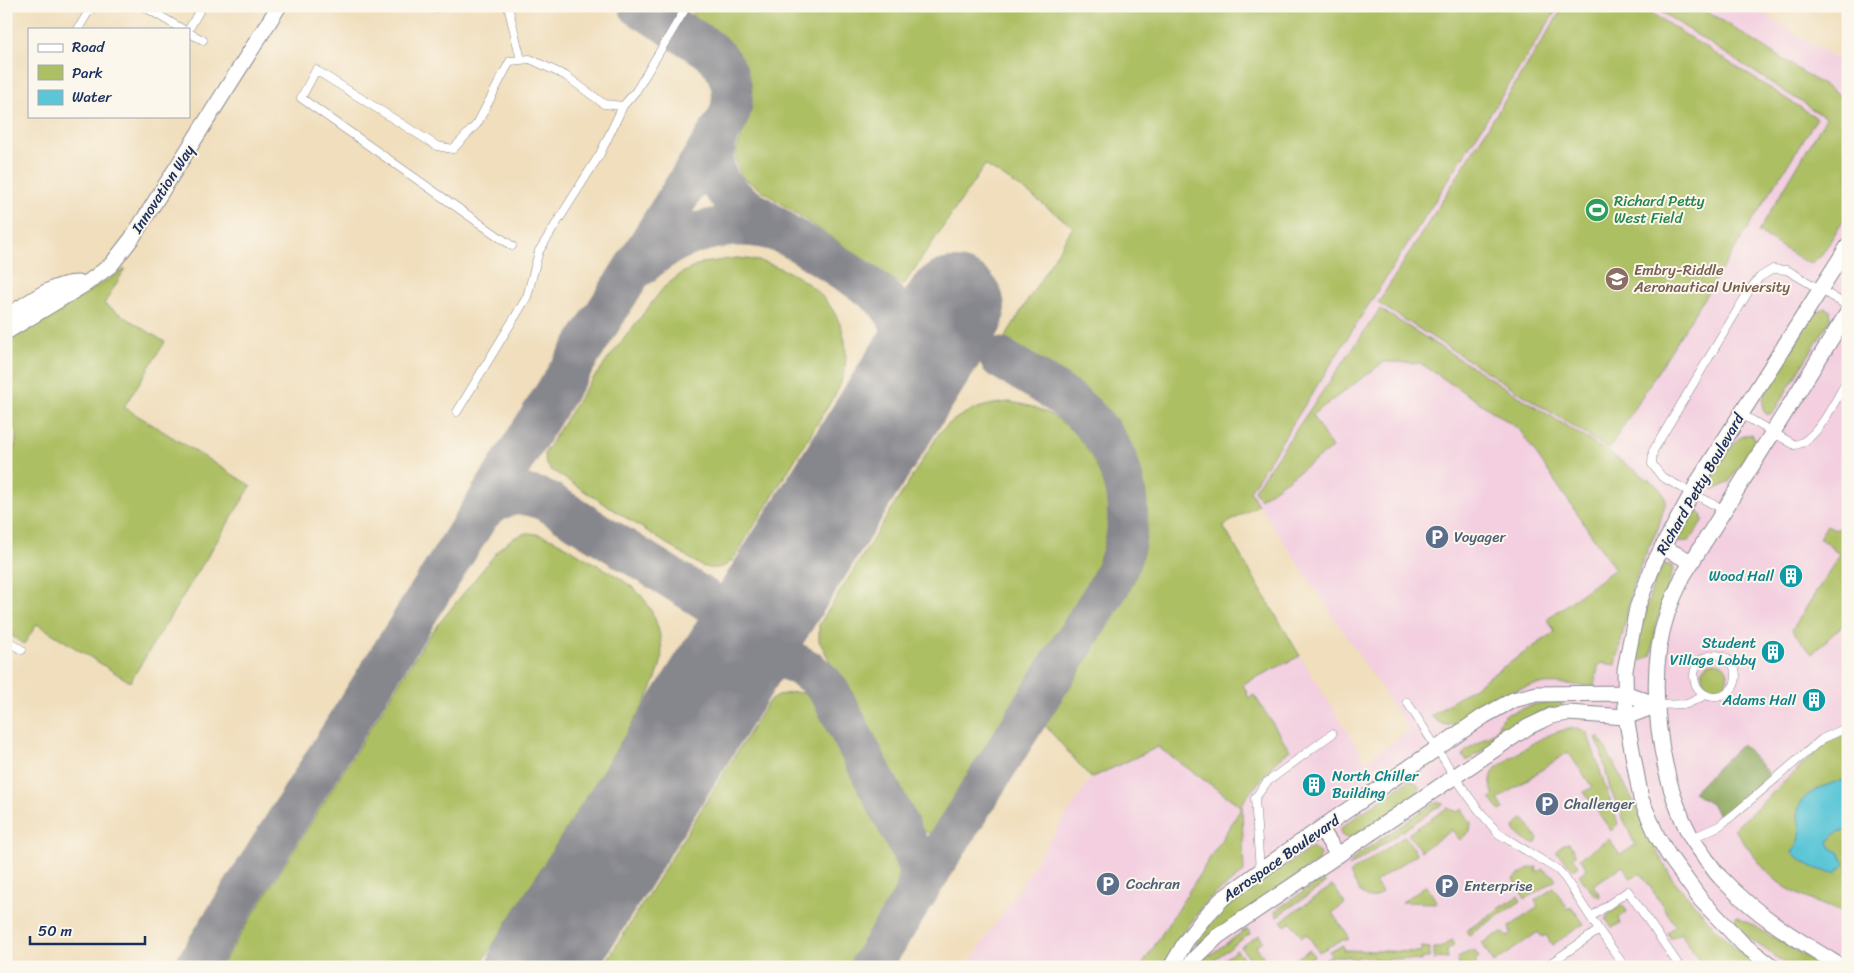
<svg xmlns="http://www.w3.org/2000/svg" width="1854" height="973" viewBox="0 0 1854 973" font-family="Sriracha,sans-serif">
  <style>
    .built { fill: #f3cfe0 }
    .green { fill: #adbf63; stroke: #647760 }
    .forest { fill: #8aa659; stroke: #526a5c }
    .water { fill: #5cc6d7; stroke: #3c7a9a }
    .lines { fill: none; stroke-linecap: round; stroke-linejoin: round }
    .taxiway { stroke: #86868d; stroke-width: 41 }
    .runway { stroke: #86868d; stroke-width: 102 }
    .lane-casing { stroke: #86868d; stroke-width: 9 }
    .street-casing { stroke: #86868d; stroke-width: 17 }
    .lane { stroke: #fff; stroke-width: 8 }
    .street { stroke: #fff; stroke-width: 15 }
    .labels { text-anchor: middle; stroke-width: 4; stroke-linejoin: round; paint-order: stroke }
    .street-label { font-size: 15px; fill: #1b2f5e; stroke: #fbf7ec }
    .leisure-label { font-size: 15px; fill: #27864d; stroke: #fbf7ec; text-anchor: start }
    .education-label { font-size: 15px; fill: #785e54; stroke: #fbf7ec; text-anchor: start }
    .service-label { font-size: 15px; fill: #4e5e75; stroke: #fbf7ec; text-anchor: start }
    .culture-label { font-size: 15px; fill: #0d838f; stroke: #fbf7ec; text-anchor: end }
  </style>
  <rect width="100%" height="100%" fill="#fbf7ec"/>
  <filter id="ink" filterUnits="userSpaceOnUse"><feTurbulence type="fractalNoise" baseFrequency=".02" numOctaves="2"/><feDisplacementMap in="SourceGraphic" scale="10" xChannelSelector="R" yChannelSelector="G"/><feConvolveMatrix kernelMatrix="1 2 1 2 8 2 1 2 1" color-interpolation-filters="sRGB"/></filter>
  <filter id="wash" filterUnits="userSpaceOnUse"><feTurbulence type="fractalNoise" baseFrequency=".0096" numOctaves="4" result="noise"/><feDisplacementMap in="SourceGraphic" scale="20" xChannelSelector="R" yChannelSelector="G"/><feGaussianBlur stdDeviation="1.12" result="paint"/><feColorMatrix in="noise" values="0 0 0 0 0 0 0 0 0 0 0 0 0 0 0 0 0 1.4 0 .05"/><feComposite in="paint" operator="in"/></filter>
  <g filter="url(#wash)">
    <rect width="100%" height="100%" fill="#f0debc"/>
    <path class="built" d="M1559,6H1751L1848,66V967H980L971,961L1091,778L1251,704L1243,684L1300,656L1366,761L1409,730L1250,491Z"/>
    <path class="green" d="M697,6H1559L1250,491L1258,505L1223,526L1300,656L1243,684L1249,698L1254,695L1290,750L1277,760L1245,799L1242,806L1244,872L1208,900L1176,942L1165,967H1141L1242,807L1158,747L1091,778L1042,722L1067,692L1120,606L1145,535L1141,478L1117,430L1082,387L1002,342L1073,227L1027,192L985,165L903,286L742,177C731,157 737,149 744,130C766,75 733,46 689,19Z
      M1564,6H1640L1817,118L1609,449L1378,303Z
      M1652,6H1699L1848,101V212L1821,256L1811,263L1802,260L1758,232L1826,118Z
      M737,258C804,262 869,319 838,390L736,555C727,568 718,570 703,567L550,469L546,464L544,454L585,389L664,287L682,273L702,263Z
      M125,269L104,304L165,342L124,407L251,486L130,682L37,624L24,644L6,632V462C25,437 12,429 7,403C3,389 6,357 6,341Z
      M1825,308L1830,310L1831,319L1774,411L1770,414H1766L1763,410V398L1811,318L1817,311Z
      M1380,309L1611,454L1655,484L1663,493L1666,501L1658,528L1641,564L1632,589L1616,665L1601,663L1598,667L1594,687C1578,685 1561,683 1544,684C1511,686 1484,706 1458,724C1446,727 1440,724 1431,716L1555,632L1547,619L1615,569L1519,429L1420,363L1384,362L1312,415L1332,448L1260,499L1254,490Z
      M1010,402C1021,404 1032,406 1043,411C1087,430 1114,486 1107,533C1103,558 1087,584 1075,606C1036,682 988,753 942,826C933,836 924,834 915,825L824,650L819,641V625L940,432C959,412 983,404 1010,402Z
      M1752,434L1755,438L1754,443L1729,482L1715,490L1713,488C1710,477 1731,444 1741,437C1745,435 1748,435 1752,434Z
      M1696,511L1701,514L1703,521C1696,530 1691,546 1678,542L1676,536L1689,514Z
      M1848,511V620L1812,654L1792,630L1840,554L1819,538L1827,525L1837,530Z
      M526,533C548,533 567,547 585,558C601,567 617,575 631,586C652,601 665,637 661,662C658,677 650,691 644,705L479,967H220L428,637L501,547L513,538Z
      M1665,564L1672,566L1673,570L1658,618L1651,656L1641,661L1637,653C1639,637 1653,570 1665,564Z
      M1702 675a13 13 0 1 1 26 0a13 13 0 1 1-26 0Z
      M795,692L808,694L821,704L904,869V881L900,893L853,967H603L769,701L779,695Z
      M1553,701L1562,702V707L1553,708L1537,713L1469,760H1466L1463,756L1464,753L1468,749L1493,733L1497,729L1501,719L1505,715L1533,705Z
      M1577,728L1587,732L1618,824L1611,831L1584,792L1592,787L1568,752L1498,799L1504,809L1500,811L1490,798L1494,795C1488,785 1490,777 1496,768C1523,750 1544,731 1577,728Z
      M1848,735V914C1825,906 1795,896 1777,881C1760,867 1747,846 1734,829L1827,742Z
      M1599,736L1635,804L1649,838L1672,878L1714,927L1739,951L1759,967H1703L1681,933L1672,938H1670L1668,932L1676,926L1641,873L1631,879L1623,866L1593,885L1601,896L1599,897L1591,891L1579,875L1587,869L1580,858L1609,839L1620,855L1635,845L1610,789L1601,751L1596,738Z
      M1409,780L1416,783L1419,787L1417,794L1349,839L1341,835L1340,830L1343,826Z
      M1440,802L1444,803L1349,867L1356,856L1431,805Z
      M1447,808L1458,812L1462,809L1471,823L1470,831L1460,840L1452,830L1421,851L1408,834Z
      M1522,819L1525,820L1538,839L1536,843C1527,844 1519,837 1514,829L1515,826Z
      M1405,836L1417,854L1375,882L1382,892C1379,894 1375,898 1371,898C1361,899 1353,880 1350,873Z
      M1569,843L1576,855L1573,857L1579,865L1574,869L1557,853V851L1564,844Z
      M1313,847L1320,854L1318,861L1198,945L1196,944L1204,930L1235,899Z
      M1535,867H1537L1536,871L1539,872L1542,869L1554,876L1556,880L1525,899L1513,879L1529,868Z
      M1318,882L1326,883L1277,916L1275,912L1276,910Z
      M1332,886L1335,888L1345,904L1332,913L1348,935V940H1342L1319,952L1307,934L1302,937L1291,922L1285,926L1281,921Z
      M1425,886H1427L1437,903L1402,902Z
      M1554,888L1568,909L1572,907L1584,924L1552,945L1546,935L1542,937L1538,932L1494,963L1482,943L1502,932L1507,937L1511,934L1509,927L1538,907L1535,900Z
      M1518,896L1521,901L1469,935L1466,931Z
      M1620,906H1624L1627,912L1618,918L1620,924L1612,928L1606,919L1609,914Z
      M1737,916L1824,967H1790L1749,938L1733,922Z
      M1247,929L1251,933L1204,967H1197L1204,959Z
      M1259,935L1263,941L1256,946L1270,967H1255L1241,947Z
      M1452,940L1455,944L1447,950L1448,959L1435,958L1434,961V948H1440Z
      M1343,945V950L1421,952V947L1430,948L1429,958H1421V961L1389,958L1388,960H1375V958L1357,957V960H1352L1351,957L1334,956L1320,966L1319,963L1331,955L1329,951Z
      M1237,950L1249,967H1213Z
      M1309,950L1314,956L1298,967H1284Z
      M1471,950L1472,952L1474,950L1479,957L1476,959V967H1459L1458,958Z"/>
    <path class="forest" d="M1742,744L1769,774L1761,784L1721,819L1712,805L1693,792Z"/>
    <path class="water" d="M1841,780L1848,782V831C1838,831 1834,833 1829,842L1831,848L1839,852L1845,864L1835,873C1816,871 1805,864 1792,852C1804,837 1800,831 1798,815C1796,793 1826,786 1841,780Z"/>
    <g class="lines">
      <path class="taxiway" d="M720,131C697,187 741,203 779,229
        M640,266C678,230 743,213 792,238C808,246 824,258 840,268C877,291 903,305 906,352C907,367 906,379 900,393
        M480,513C502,493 523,489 550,503L708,601C735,624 735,654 718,683
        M718,683C728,675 738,665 750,660C781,649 814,669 831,694L913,854C920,871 920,884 912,900
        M195,967L728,118C738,94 730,65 708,49C700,43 691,38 682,33C668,24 653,15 639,6
        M870,967L1111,583C1140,526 1131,457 1083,413C1059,391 1028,375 1000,358"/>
      <path class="runway" d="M539,967L954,309"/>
    </g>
  </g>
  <g filter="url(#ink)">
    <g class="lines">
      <g class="lane-casing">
        <path id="lane" d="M143,6L182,29
          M433,6L435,8
          M508,6L521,60
          M78,29L92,6
          M189,29L202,6
          M189,33L203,40
          M316,70L301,98L512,246
          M319,72L437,146L453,149L477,124L510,61L530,59L566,76L604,104L623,106L636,91L687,6
          M457,412L527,297L539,251L600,154L623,106
          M1741,414L1795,445C1818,441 1836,398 1848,379
          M1724,510L1662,477L1652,464L1653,451L1750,289L1760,277L1773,269L1787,270L1848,306
          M6,640L22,650
          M1694 676a21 21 0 1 1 42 0a21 21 0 1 1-42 0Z
          M1407,702C1436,746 1464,796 1499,834L1558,870L1565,878L1599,930L1545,967
          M1657,705L1687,704L1706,695
          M1692,838L1719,826L1733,815L1822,739L1848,727
          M1260,871L1255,798L1267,782L1332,734
          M1591,917L1628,891L1680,967
          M1599,930L1625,967"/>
      </g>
      <g class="street-casing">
        <path id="street" d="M6,317C27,304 52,283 78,283
          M6,332L87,283L111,265L132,238L279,6
          M1662,547L1692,562
          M1321,829L1338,855
          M1171,967L1186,941L1203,919L1222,899L1285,853L1484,716L1513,700L1537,694L1625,693L1657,705
          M1188,967L1196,957L1218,936L1528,727L1551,716L1568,713L1626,717L1657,705
          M1773,967L1744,945L1701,900L1669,856L1657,836L1641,799L1626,717L1625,670L1637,608L1654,563L1699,480L1848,246
          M1842,967C1796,939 1757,916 1720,877C1715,872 1711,865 1706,859C1701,851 1695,844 1691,837C1659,777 1645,679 1667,614C1671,601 1678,588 1683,576L1848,312"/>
      </g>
      <use href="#lane" class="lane"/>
      <use href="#street" class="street"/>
    </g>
  </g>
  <defs>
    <g id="stadium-disc" transform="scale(1.25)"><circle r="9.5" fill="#2e9e5b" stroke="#fbf7ec"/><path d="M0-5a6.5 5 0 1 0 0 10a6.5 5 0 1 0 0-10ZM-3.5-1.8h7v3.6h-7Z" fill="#fff"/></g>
    <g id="university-disc" transform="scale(1.25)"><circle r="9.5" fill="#8d6e63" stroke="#fbf7ec"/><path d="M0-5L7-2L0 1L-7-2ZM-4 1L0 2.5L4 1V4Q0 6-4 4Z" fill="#fff"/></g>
    <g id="parking-disc" transform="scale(1.25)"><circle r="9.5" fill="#5c6f8a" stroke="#fbf7ec"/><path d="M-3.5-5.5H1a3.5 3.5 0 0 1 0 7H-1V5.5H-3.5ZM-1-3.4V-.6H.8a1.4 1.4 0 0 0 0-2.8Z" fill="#fff"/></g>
    <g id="building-disc" transform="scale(1.25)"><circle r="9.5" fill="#0f9aa8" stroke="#fbf7ec"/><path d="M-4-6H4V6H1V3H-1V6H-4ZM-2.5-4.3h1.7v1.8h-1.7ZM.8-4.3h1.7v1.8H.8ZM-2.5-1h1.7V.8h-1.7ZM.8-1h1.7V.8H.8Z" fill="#fff"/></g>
  </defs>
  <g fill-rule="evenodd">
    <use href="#stadium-disc" x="1597" y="210"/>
    <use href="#university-disc" x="1617" y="279"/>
    <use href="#parking-disc" x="1437" y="537"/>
    <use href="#building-disc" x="1791" y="576"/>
    <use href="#building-disc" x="1773" y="652"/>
    <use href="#building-disc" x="1814" y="700"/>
    <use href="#building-disc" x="1314" y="785"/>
    <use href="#parking-disc" x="1547" y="804"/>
    <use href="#parking-disc" x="1108" y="884"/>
    <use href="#parking-disc" x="1447" y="886"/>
  </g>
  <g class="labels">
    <g class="street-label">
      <text transform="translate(163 189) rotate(-57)" y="5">Innovation Way</text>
      <text transform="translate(1700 484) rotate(-60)" y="5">Richard Petty Boulevard</text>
      <text transform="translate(1281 858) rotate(-35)" y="5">Aerospace Boulevard</text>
    </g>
    <g class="leisure-label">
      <text x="1614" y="206">Richard Petty<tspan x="1614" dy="17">West Field</tspan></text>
    </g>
    <g class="education-label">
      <text x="1634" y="275">Embry-Riddle<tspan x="1634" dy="17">Aeronautical University</tspan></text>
    </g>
    <g class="service-label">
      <text x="1454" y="542">Voyager</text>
      <text x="1564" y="809">Challenger</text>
      <text x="1126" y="889">Cochran</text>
      <text x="1464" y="891">Enterprise</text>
    </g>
    <g class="culture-label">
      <text x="1774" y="581">Wood Hall</text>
      <text x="1756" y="648">Student<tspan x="1756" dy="17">Village Lobby</tspan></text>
      <text x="1796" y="705">Adams Hall</text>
      <text x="1332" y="781" text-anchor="start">North Chiller<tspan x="1332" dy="17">Building</tspan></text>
    </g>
  </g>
  <rect width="1854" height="973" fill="none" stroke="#fbf7ec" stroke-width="25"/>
  <rect x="28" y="28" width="162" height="90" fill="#fbf7ec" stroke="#a1a7b3"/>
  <rect x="38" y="44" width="25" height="8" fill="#ffffff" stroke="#a1a7b3"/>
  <text x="72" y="52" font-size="15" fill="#1b2f5e">Road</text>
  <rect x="38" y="65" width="25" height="15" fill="#adbf63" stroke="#a1a7b3"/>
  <text x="72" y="78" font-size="15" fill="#1b2f5e">Park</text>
  <rect x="38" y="90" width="25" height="15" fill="#5cc6d7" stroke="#a1a7b3"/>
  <text x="72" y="102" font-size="15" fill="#1b2f5e">Water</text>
  <path d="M30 936v8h115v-8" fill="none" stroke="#1b2f5e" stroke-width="2.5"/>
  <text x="38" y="936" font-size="15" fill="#1b2f5e" stroke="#fbf7ec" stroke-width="4" paint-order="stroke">50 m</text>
</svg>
